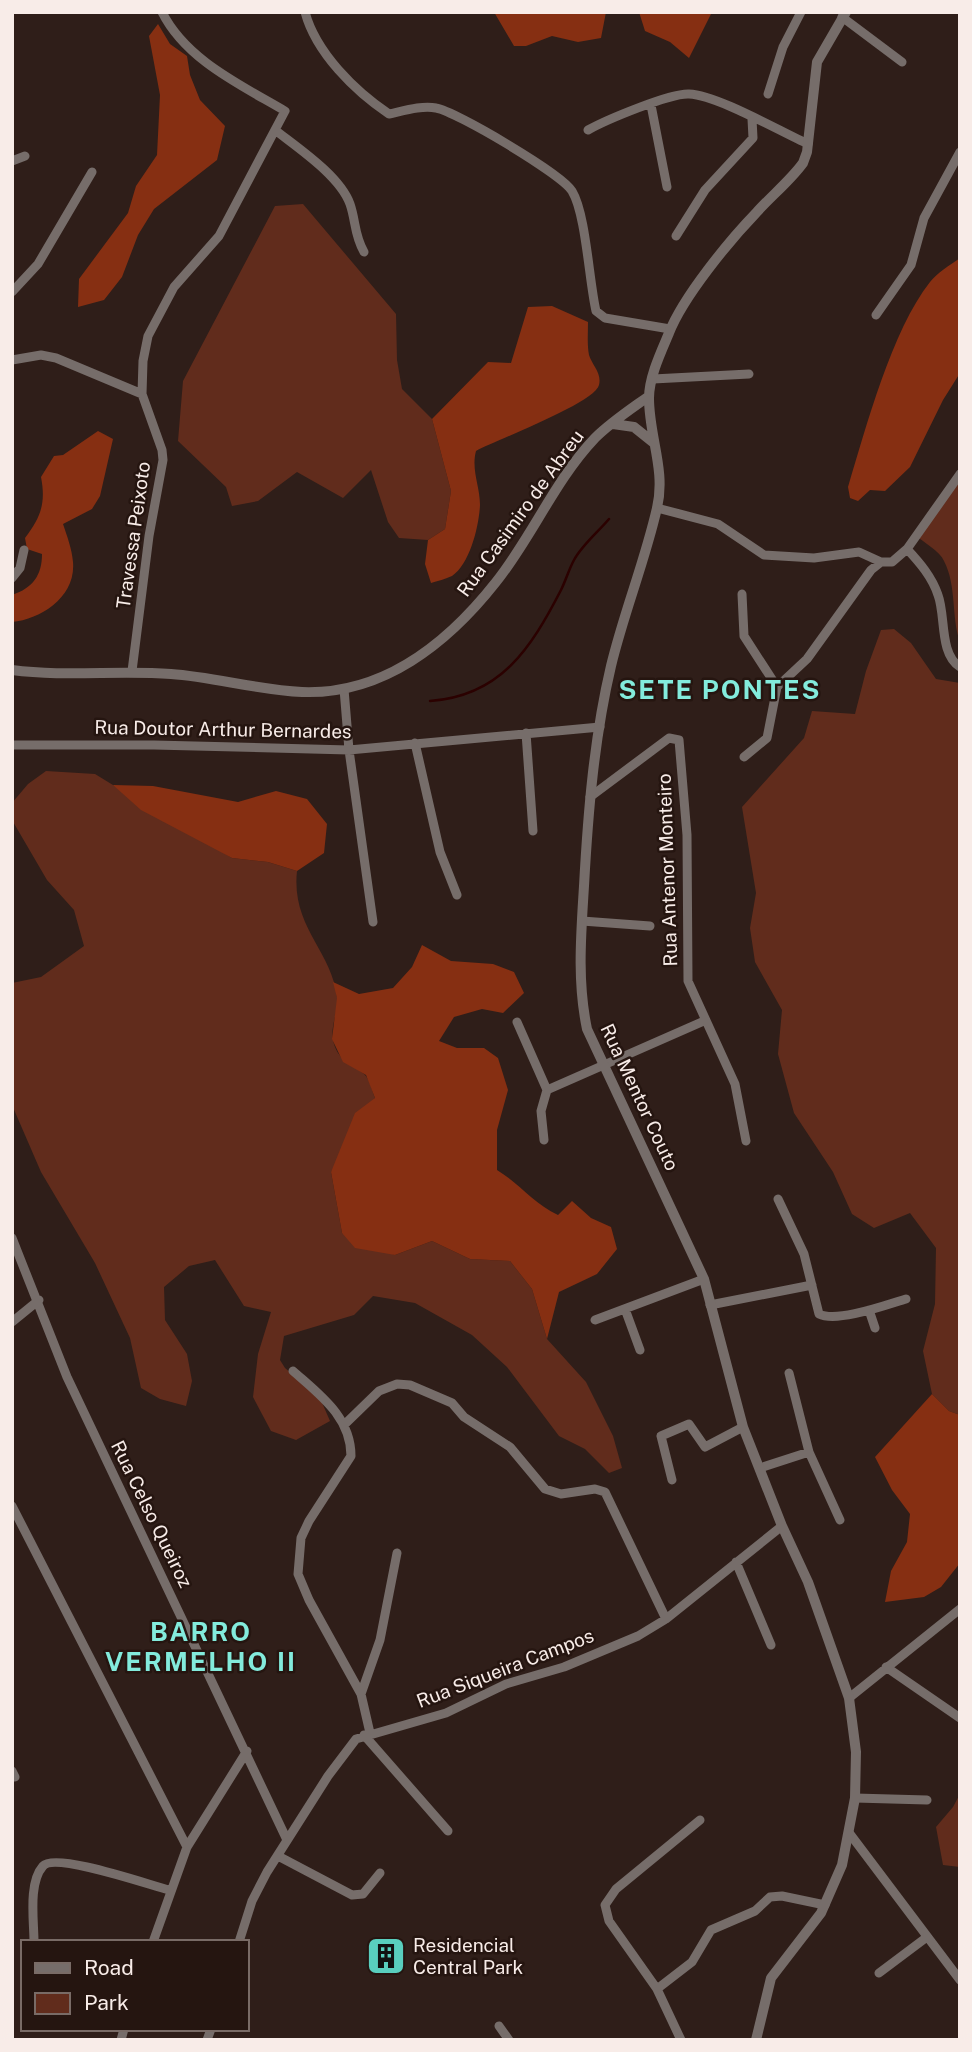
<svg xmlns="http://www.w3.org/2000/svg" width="972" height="2052" viewBox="0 0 972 2052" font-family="'Public Sans',sans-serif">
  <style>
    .green { fill: #612c1c }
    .forest { fill: #862f12 }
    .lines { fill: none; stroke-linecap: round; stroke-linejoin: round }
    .stream { stroke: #2b0100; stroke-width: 2.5 }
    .minor { stroke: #766d6a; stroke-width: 9 }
    .tertiary { stroke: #766d6a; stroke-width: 10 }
    .labels { text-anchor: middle; stroke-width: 5; stroke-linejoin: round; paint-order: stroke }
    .street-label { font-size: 19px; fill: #f8ece8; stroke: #251510 }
    .poi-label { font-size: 19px; fill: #f8ece8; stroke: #251510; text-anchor: start }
    .district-label { font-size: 26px; font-weight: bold; letter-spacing: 2px; fill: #83ebdc; stroke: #251510 }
  </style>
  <rect width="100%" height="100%" fill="#2f1e19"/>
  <path class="green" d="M303,204L396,314L397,360L402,389L432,419L451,491L445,529L428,540L399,538L388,522L371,470L343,498L297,472L258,501L232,506L226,487L178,441L183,381L275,206Z
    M960,480V642C951,617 957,586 944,561C940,551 923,542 915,535Z
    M894,629L911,643L936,679L960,683V1415L949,1411L932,1394L923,1351L935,1304L936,1248L910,1213L874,1228L852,1214L833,1172L794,1113L778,1054L782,1010L755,962L750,928L756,893L742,807L804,738L812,711L855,714L866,671L881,630Z
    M46,771L95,774L232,858L268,862L297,871C291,927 332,951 337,997C339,1011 330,1026 333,1040C337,1060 350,1063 364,1074C370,1079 372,1091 375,1098L331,1172L342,1233L395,1255L432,1241L470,1259L510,1261L532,1289L547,1339L586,1382L613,1436L622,1468L609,1473L585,1449L559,1436L507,1367L472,1335L415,1303L373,1296L354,1315L284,1336L280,1360L285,1368L320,1398L330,1421L296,1440L271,1431L253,1397L258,1354L271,1312L244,1306L215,1260L189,1266L164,1287L165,1320L187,1354L192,1381L186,1406L160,1399L141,1388L130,1338L95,1263L41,1172L12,1105V983L41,977L84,946L74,910L47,880L12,820V803L28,784Z
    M960,1794V1867L943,1865L936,1827L953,1807Z"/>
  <path class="forest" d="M494,12H606L601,38L578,42L552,36L526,46H514Z
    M639,12H712L689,58L670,42L645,31Z
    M158,24L170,44L187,56L190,75L200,100L225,126L217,160L154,209L138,235L122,277L104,300L78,307L79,279L128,213L136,186L157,155L160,95L149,36Z
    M960,258V373L943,400L910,467L885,491L870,490L858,501L850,498L848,487C866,427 892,330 930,282C937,273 950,265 960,258Z
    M552,306L588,322C588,332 587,344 589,355C592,365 602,373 599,385C595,403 496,440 476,451C471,470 480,486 480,505C479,526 470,564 452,576C446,579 437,581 431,583L425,564L428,540L445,529L451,491L432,419L488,362L511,363L528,307Z
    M98,431L113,439L100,496L92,509L63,524C67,536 72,549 73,562C76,596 42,619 12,622V595C33,588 42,575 42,554L27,549L25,538C41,517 46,503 41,477L54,456L63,455Z
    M113,785L153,786L238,802L276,791L307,799L327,824L324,853L297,871L268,862L232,858L141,810Z
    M422,945L451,961L493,964L514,972L524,993L503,1013L482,1009L454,1017L439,1041L457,1048H484L498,1058L508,1090L497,1130V1170C520,1184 534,1204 558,1215L572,1201L591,1218L611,1227L617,1249L597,1274L559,1292L547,1339L532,1289L510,1261L470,1259L432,1241L395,1255L355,1248L342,1233L331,1172L355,1113L375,1098L366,1075L343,1062L332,1039L337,998L333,982L359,994L393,988L412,967Z
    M932,1394L949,1411L960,1415V1563L941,1587L924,1597L885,1602L891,1571L907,1542L910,1514L892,1490L875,1457Z"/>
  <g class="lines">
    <path class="stream" d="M430,701C501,696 531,648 561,590C566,580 569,569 574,560C582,545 598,532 609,519"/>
    <path class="minor" d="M305,12C316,53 355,91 389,114C403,111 422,105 436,108C455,111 562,174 572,191C586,214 589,281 596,311L605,318L670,329
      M842,17L902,62
      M768,94L783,47L801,12
      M651,105L667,187
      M275,130C298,148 340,176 350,204C356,221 354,235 364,252
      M588,130C606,120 670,93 689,94C717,95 779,131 808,144
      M12,161L25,156
      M676,236L705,190L753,138L752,119
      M12,292L38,264L92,172
      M876,315L911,265L924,218L960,152
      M12,360L41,355L56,358L142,394
      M653,379L749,374
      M657,508L718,524L764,555L814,558L859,552L881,562H892L907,549L960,474
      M907,549C920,563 932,577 938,595C946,616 939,654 960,667
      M12,578L20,568L24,550
      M742,594L744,636L777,687
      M132,671L149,536L163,460L162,450L142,394L143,361L148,336L174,287L219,236L285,111C241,85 186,60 162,12
      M344,689L349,750L373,922
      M526,733L533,831
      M415,743L440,852L457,895
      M12,745H154L349,750L600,727
      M744,757L767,738L777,687L807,659L871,570L881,562
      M590,797L669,738L679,740L687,835L688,981L735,1084L746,1141
      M582,921L650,926
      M517,1022L547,1090L541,1111L544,1140
      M547,1090L704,1021
      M778,1199L804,1254L819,1314C837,1323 886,1305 906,1299
      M12,1238L67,1377L287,1840
      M710,1305L812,1285
      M625,1309L640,1350
      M869,1310L875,1328
      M595,1320L704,1279
      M12,1322L39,1300
      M293,1371C320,1395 351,1417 351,1456L309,1521L301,1538L298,1574L309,1600L361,1694L370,1733
      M789,1373L809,1452L840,1520
      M345,1424L379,1391L397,1384L410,1385L452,1403L464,1417L510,1447L545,1489L561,1494L595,1489L605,1492L666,1619
      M760,1468L809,1452
      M672,1480L661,1436L689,1424L705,1447L743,1427
      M12,1506L187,1847
      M736,1562L771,1645
      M886,1667L960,1718
      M361,1694L380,1640L397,1553
      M849,1698L960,1609
      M364,1735L448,1831
      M12,1771L15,1777
      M855,1798L927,1800
      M850,1834L960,1980
      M278,1856L352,1895L363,1894L380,1873
      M34,1942C34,1921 28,1883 43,1866C55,1852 149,1885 169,1890
      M153,1942L187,1847L247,1751
      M239,1942L252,1901L267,1872L328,1776L356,1739L446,1713L506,1684L564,1667L638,1636L666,1619L782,1526
      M879,1973L927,1937
      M657,1989L692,1962L711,1930L755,1911L770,1897L782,1896L825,1905
      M499,2026L509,2040
      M121,2040L124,2029
      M207,2040L211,2029
      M681,2040L657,1989L609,1921L605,1905L616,1889L700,1820"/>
    <path class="tertiary" d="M613,424L634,427L654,443
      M12,670C65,677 118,670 171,674C214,677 258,690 302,692C383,695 448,643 496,582C532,537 555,480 595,438C611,422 631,409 649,396
      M756,2040L771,1978L821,1913L842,1865L855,1798L856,1752L849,1698L808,1582L782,1526L743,1427L704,1279L587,1029C577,981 581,935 584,886C588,813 594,738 611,666C624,612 645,561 657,508C666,470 649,437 649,398C649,377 661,352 669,333C683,297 729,241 756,213C771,196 790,181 803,163L807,152L817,62L846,12"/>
  </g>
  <defs>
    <g id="building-square" transform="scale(2.0125)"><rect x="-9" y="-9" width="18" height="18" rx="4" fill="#59cebe" stroke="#251510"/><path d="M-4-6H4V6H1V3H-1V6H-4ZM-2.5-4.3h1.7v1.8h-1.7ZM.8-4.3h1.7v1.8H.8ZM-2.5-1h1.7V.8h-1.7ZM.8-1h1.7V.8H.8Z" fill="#111"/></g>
  </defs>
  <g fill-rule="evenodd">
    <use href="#building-square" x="386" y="1956"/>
  </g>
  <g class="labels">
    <g class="street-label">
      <text transform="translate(520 513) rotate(-54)" y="7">Rua Casimiro de Abreu</text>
      <text transform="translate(133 535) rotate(-82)" y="7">Travessa Peixoto</text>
      <text transform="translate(223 729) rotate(1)" y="7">Rua Doutor Arthur Bernardes</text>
      <text transform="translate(667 870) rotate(-92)" y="7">Rua Antenor Monteiro</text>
      <text transform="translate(640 1097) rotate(65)" y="7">Rua Mentor Couto</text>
      <text transform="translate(152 1514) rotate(64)" y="7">Rua Celso Queiroz</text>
      <text transform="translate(505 1668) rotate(-21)" y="7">Rua Siqueira Campos</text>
    </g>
    <g class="poi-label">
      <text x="413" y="1952">Residencial<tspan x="413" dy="22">Central Park</tspan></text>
    </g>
    <g class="district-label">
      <text x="720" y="699">SETE PONTES</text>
      <text x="201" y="1641">BARRO<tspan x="201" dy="30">VERMELHO II</tspan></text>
    </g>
  </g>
  <rect width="972" height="2052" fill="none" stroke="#f8ece8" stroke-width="28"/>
  <rect x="21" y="1940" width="228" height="91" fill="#251510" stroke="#796b66" stroke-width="2"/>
  <rect x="35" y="1963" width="35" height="10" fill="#766d6a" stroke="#796b66" stroke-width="2"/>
  <text x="84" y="1975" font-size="21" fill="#f8ece8">Road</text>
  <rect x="35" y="1993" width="35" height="21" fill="#612c1c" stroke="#796b66" stroke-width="2"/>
  <text x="84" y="2010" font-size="21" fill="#f8ece8">Park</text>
</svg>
